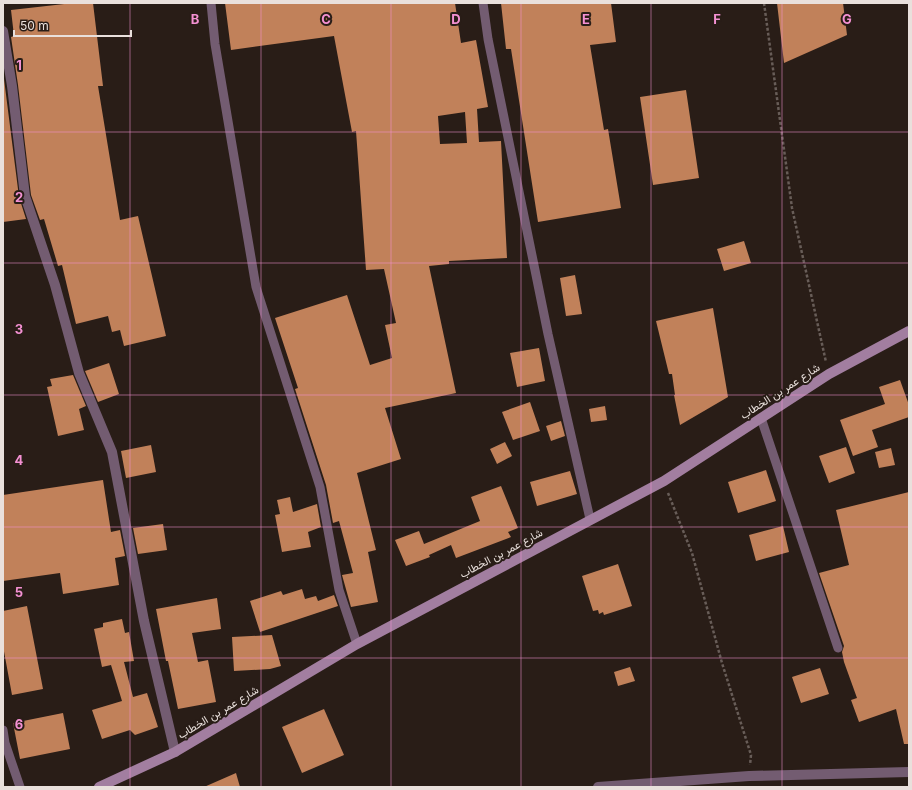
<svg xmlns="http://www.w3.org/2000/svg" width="912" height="790" viewBox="0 0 912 790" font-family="Inter,Vazirmatn,sans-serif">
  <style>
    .building { fill: #c1815a; fill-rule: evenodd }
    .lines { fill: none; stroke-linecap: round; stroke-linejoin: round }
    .path { stroke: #685d58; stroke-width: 2.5; stroke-dasharray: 3 2; stroke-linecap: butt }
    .service { stroke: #735c71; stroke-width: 9 }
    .minor { stroke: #735c71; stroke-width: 10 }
    .secondary { stroke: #a27ea0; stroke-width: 10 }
    .grid { fill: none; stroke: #f491d3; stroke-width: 1; stroke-opacity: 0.55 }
    .labels { text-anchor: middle; stroke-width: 4; stroke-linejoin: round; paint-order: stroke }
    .street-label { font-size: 11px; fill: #e9e0dc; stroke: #291d17 }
    .grid-label { font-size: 13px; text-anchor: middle; font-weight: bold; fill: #f491d3; stroke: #291d17; stroke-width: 4; stroke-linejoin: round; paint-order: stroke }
  </style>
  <rect width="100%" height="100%" fill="#291d17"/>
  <path class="building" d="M73,3H93L103,86H98L120,220L138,216L166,336L124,346L120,330L112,332L108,316L76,324L62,265L58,266L44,219L40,220L31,195L18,85L11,37L14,36L11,10Z
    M225,3H455L461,43L476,40L488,107L477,109L479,142L501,141L507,258L449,261V264L429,266L456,393L385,408L401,459L357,473L376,550L368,552L378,602L351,607L342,575L353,573L339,521L333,523L326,485L295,389L298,388L275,318L347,295L370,365L392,358L385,325L396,323L384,269L366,270L356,131L352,132L334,36L231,50ZM465,112L467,143L440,144L438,116Z
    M501,3H611L616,42L590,45L604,130L608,129L621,208L538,222L511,49H506Z
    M777,3H843L847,35L784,63Z
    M3,71L19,197L26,219L3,222Z
    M686,90L699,178L653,185L640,97Z
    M744,241L751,263L724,271L717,249Z
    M575,275L582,314L566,316L560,278Z
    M713,308L728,397L680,425L674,395H675L672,374H669L656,321Z
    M539,348L545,381L517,387L510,353Z
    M109,363L119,394L98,402L85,371Z
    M73,375L86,406L79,409L84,430L58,436L47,387L52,386L50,379Z
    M900,380L909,405V417L872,430L878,447L853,456L840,420L885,404L879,387Z
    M530,402L540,431L513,440L502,412Z
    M605,406L607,420L591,422L589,409Z
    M561,421L565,436L551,441L546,426Z
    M505,442L512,456L497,464L490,449Z
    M151,445L156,472L126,478L121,451Z
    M846,447L855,473L829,483L819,456Z
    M891,448L895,465L879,468L875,452Z
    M766,470L776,501L738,513L728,482Z
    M570,471L577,494L537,506L530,482Z
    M103,480L111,532L120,530L125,556L115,558L119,585L63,594L60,573L3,581V495Z
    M501,486L518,528L508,532L511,537L456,558L451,545L429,555L430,557L406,566L395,540L419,531L424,544L480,521L471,497Z
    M909,492V744H904L896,709L859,722L851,700L857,698L844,662L842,652L844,646L819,573L849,565L836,510Z
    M290,497L293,512L317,504L321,527L308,532L311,547L282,552L275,515L280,514L277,500Z
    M163,524L167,550L138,554L133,528Z
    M783,526L789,552L756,561L749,535Z
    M618,564L632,606L604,615L603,612L599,614L598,610L593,611L582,576Z
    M302,589L305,599L316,596L318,601L334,595L338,606L260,632L250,601L281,591L283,595Z
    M217,598L221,629L192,633L198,662L208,660L216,702L178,709L168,661H166L156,609Z
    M27,606L43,689L12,695L3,646V611Z
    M122,619L125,633L129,632L134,661L124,662L133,697L147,693L158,727L135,735L130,730L102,739L92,710L122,701L111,665L102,667L94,629L103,627V623Z
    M272,635L281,666L270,669L234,671L232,637Z
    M630,667L635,681L618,686L614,672Z
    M820,668L829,694L801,703L792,677Z
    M324,709L344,755L302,773L282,727Z
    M63,713L70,749L20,759L13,723Z
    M236,773L240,787H204Z"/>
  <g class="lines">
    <path class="path" d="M764,3L792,208L826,362
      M668,493L692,553L722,663L751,755L750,765"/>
    <path class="service" d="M211,3L215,44L256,287L320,487L339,590L357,644
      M483,3L488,39L548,334L590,519
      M761,418L838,648
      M3,730L5,743L20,787"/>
    <path class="minor" d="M3,31L12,86L25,196L55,285L79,373L112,452L144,621L175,752
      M598,787L749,776L909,772"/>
    <path class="secondary" d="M99,787L175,752L357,644L664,481L829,374L909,331"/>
  </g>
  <path class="grid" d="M130,3V787M261,3V787M391,3V787M521,3V787M651,3V787M782,3V787M3,132H909M3,263H909M3,395H909M3,527H909M3,658H909"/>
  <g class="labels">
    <g class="street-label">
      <text transform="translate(780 391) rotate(-33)" y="4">شارع عمر بن الخطاب</text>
      <text transform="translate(501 553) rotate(-28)" y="4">شارع عمر بن الخطاب</text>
      <text transform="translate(218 712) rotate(-31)" y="4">شارع عمر بن الخطاب</text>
    </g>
  </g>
  <g class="grid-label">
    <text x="195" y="24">B</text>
    <text x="326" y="24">C</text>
    <text x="456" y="24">D</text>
    <text x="586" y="24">E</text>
    <text x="717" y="24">F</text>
    <text x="847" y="24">G</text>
    <text x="19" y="70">1</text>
    <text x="19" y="202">2</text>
    <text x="19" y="334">3</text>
    <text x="19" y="465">4</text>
    <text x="19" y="597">5</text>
    <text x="19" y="729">6</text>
  </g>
  <rect width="912" height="790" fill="none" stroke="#e9e0dc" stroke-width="8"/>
  <path d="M14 30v6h117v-6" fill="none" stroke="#e9e0dc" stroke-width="2"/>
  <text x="20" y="30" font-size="12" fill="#e9e0dc" stroke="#291d17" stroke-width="3" paint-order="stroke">50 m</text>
</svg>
